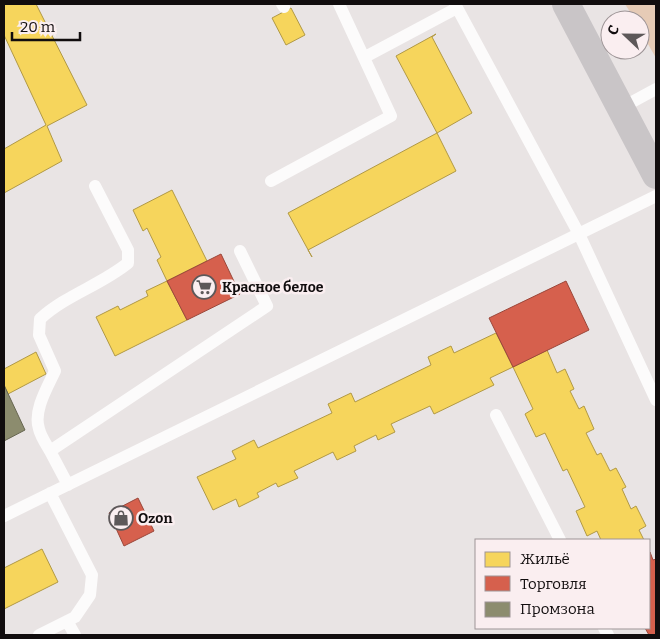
<svg xmlns="http://www.w3.org/2000/svg" width="660" height="639" viewBox="0 0 660 639" font-family="Bitter,serif">
  <style>
    .green { fill: #e6cbb6 }
    .homes { fill: #f6d55c; stroke: #b19945 }
    .shops { fill: #d6604d; stroke: #9b473a }
    .industry { fill: #8c8c6e; stroke: #676651 }
    .lines { fill: none; stroke-linecap: round; stroke-linejoin: round }
    .service { stroke: #fcfbfb; stroke-width: 12 }
    .secondary { stroke: #c9c5c7; stroke-width: 28 }
    .labels { text-anchor: middle; stroke-width: 5; stroke-linejoin: round; paint-order: stroke }
    .poi-label { font-size: 14px; font-weight: bold; fill: #110d0e; stroke: #faeef0; text-anchor: start }
  </style>
  <rect width="100%" height="100%" fill="#e9e4e4"/>
  <path class="green" d="M625,4H656V58L640,30V20H635Z"/>
  <path class="homes" d="M4,4H36L87,105L47,126L62,161L4,193V149L46,125L4,35Z
    M291,8L305,35L286,45L272,18Z
    M436,34L432,37L472,113L437,133L396,56Z
    M437,133L456,171L308,250L312,257L288,213Z
    M172,190L207,261L167,281L157,260L161,257L147,228L143,231L133,210Z
    M167,281L187,320L115,356L96,317L118,306L120,310L148,296L146,291Z
    M496,333L513,367L490,378L494,385L434,414L430,406L391,424L395,432L378,440L376,435L354,446L356,451L337,460L333,452L294,471L298,478L278,487L276,483L257,493L259,497L239,507L236,499L213,510L197,477L236,459L232,451L254,440L258,448L332,413L328,404L351,393L355,402L431,365L428,357L451,346L454,353Z
    M547,350L557,373L565,369L574,389L570,391L579,409L584,406L594,429L586,433L597,455L601,453L610,471L616,468L626,487L622,489L631,509L636,506L646,526L639,530L644,540H601L597,531L587,536L576,511L585,507L567,469L563,471L545,433L536,437L525,414L533,409L513,367Z
    M36,352L46,374L8,394L4,385V369Z
    M42,549L58,582L4,609V568Z"/>
  <path class="shops" d="M221,254L240,294L187,320L167,281Z
    M566,281L589,330L513,367L489,318Z
    M138,498L154,531L124,546L109,513Z
    M650,552L653,560L656,559V635H649L645,628H649Z"/>
  <path class="industry" d="M4,385L25,430L4,441Z"/>
  <g class="lines">
    <path class="service" d="M282,4L284,7
      M455,4L579,234L656,400
      M365,57L457,8
      M621,108L656,89
      M271,181L391,116L339,4
      M496,415L560,540
      M50,451C46,444 41,437 39,429C33,411 47,388 55,371L39,335L40,319C66,295 101,285 128,263V250L95,186
      M68,485L50,451L267,306L240,251
      M4,516L656,196
      M67,621L75,635
      M604,628L608,635
      M39,635L75,617L90,595L92,575L50,493"/>
    <path class="secondary" d="M566,4L656,175"/>
  </g>
  <defs>
    <g id="supermarket-ring" transform="scale(1.25)"><circle r="9.5" fill="#faeef0" stroke="#5d5859" stroke-width="1.5"/><path d="M-6-5.5h2.5l.6 2H6L4.5 2H-2.5L-4.4-4H-6ZM-1.5 3.2a1.3 1.3 0 1 0 .1 0ZM3 3.2a1.3 1.3 0 1 0 .1 0Z" fill="#5d5859"/></g>
    <g id="shop-ring" transform="scale(1.25)"><circle r="9.5" fill="#faeef0" stroke="#5d5859" stroke-width="1.5"/><path d="M-5-2.5h2.3a2.7 3.5 0 0 1 5.4 0H5L5.5 6h-11ZM-1.5-2.5h3a1.5 2.3 0 0 0-3 0Z" fill="#5d5859"/></g>
  </defs>
  <g fill-rule="evenodd">
    <use href="#supermarket-ring" x="204" y="287"/>
    <use href="#shop-ring" x="121" y="518"/>
  </g>
  <g class="labels">
    <g class="poi-label">
      <text x="222" y="292">Красное белое</text>
      <text x="138" y="523">Ozon</text>
    </g>
  </g>
  <rect width="660" height="639" fill="none" stroke="#110d0e" stroke-width="10"/>
  <rect x="475" y="539" width="175" height="90" fill="#faeef0" stroke="#9d9496"/>
  <rect x="485" y="552" width="25" height="15" fill="#f6d55c" stroke="#9d9496"/>
  <text x="520" y="564" font-size="15" fill="#110d0e">Жильё</text>
  <rect x="485" y="576" width="25" height="15" fill="#d6604d" stroke="#9d9496"/>
  <text x="520" y="589" font-size="15" fill="#110d0e">Торговля</text>
  <rect x="485" y="602" width="25" height="15" fill="#8c8c6e" stroke="#9d9496"/>
  <text x="520" y="614" font-size="15" fill="#110d0e">Промзона</text>
  <g transform="translate(625 35) rotate(292)"><circle r="24" fill="#faeef0" stroke="#9d9496"/>
  <path d="M0-4L9 19L0 12L-9 19Z" fill="#5d5859"/>
  <text y="-8" font-size="14" font-weight="bold" text-anchor="middle" fill="#110d0e">С</text>
  </g>
  <path d="M12 32v8h68v-8" fill="none" stroke="#110d0e" stroke-width="2.5"/>
  <text x="20" y="32" font-size="15" fill="#110d0e" stroke="#faeef0" stroke-width="4" paint-order="stroke">20 m</text>
</svg>
